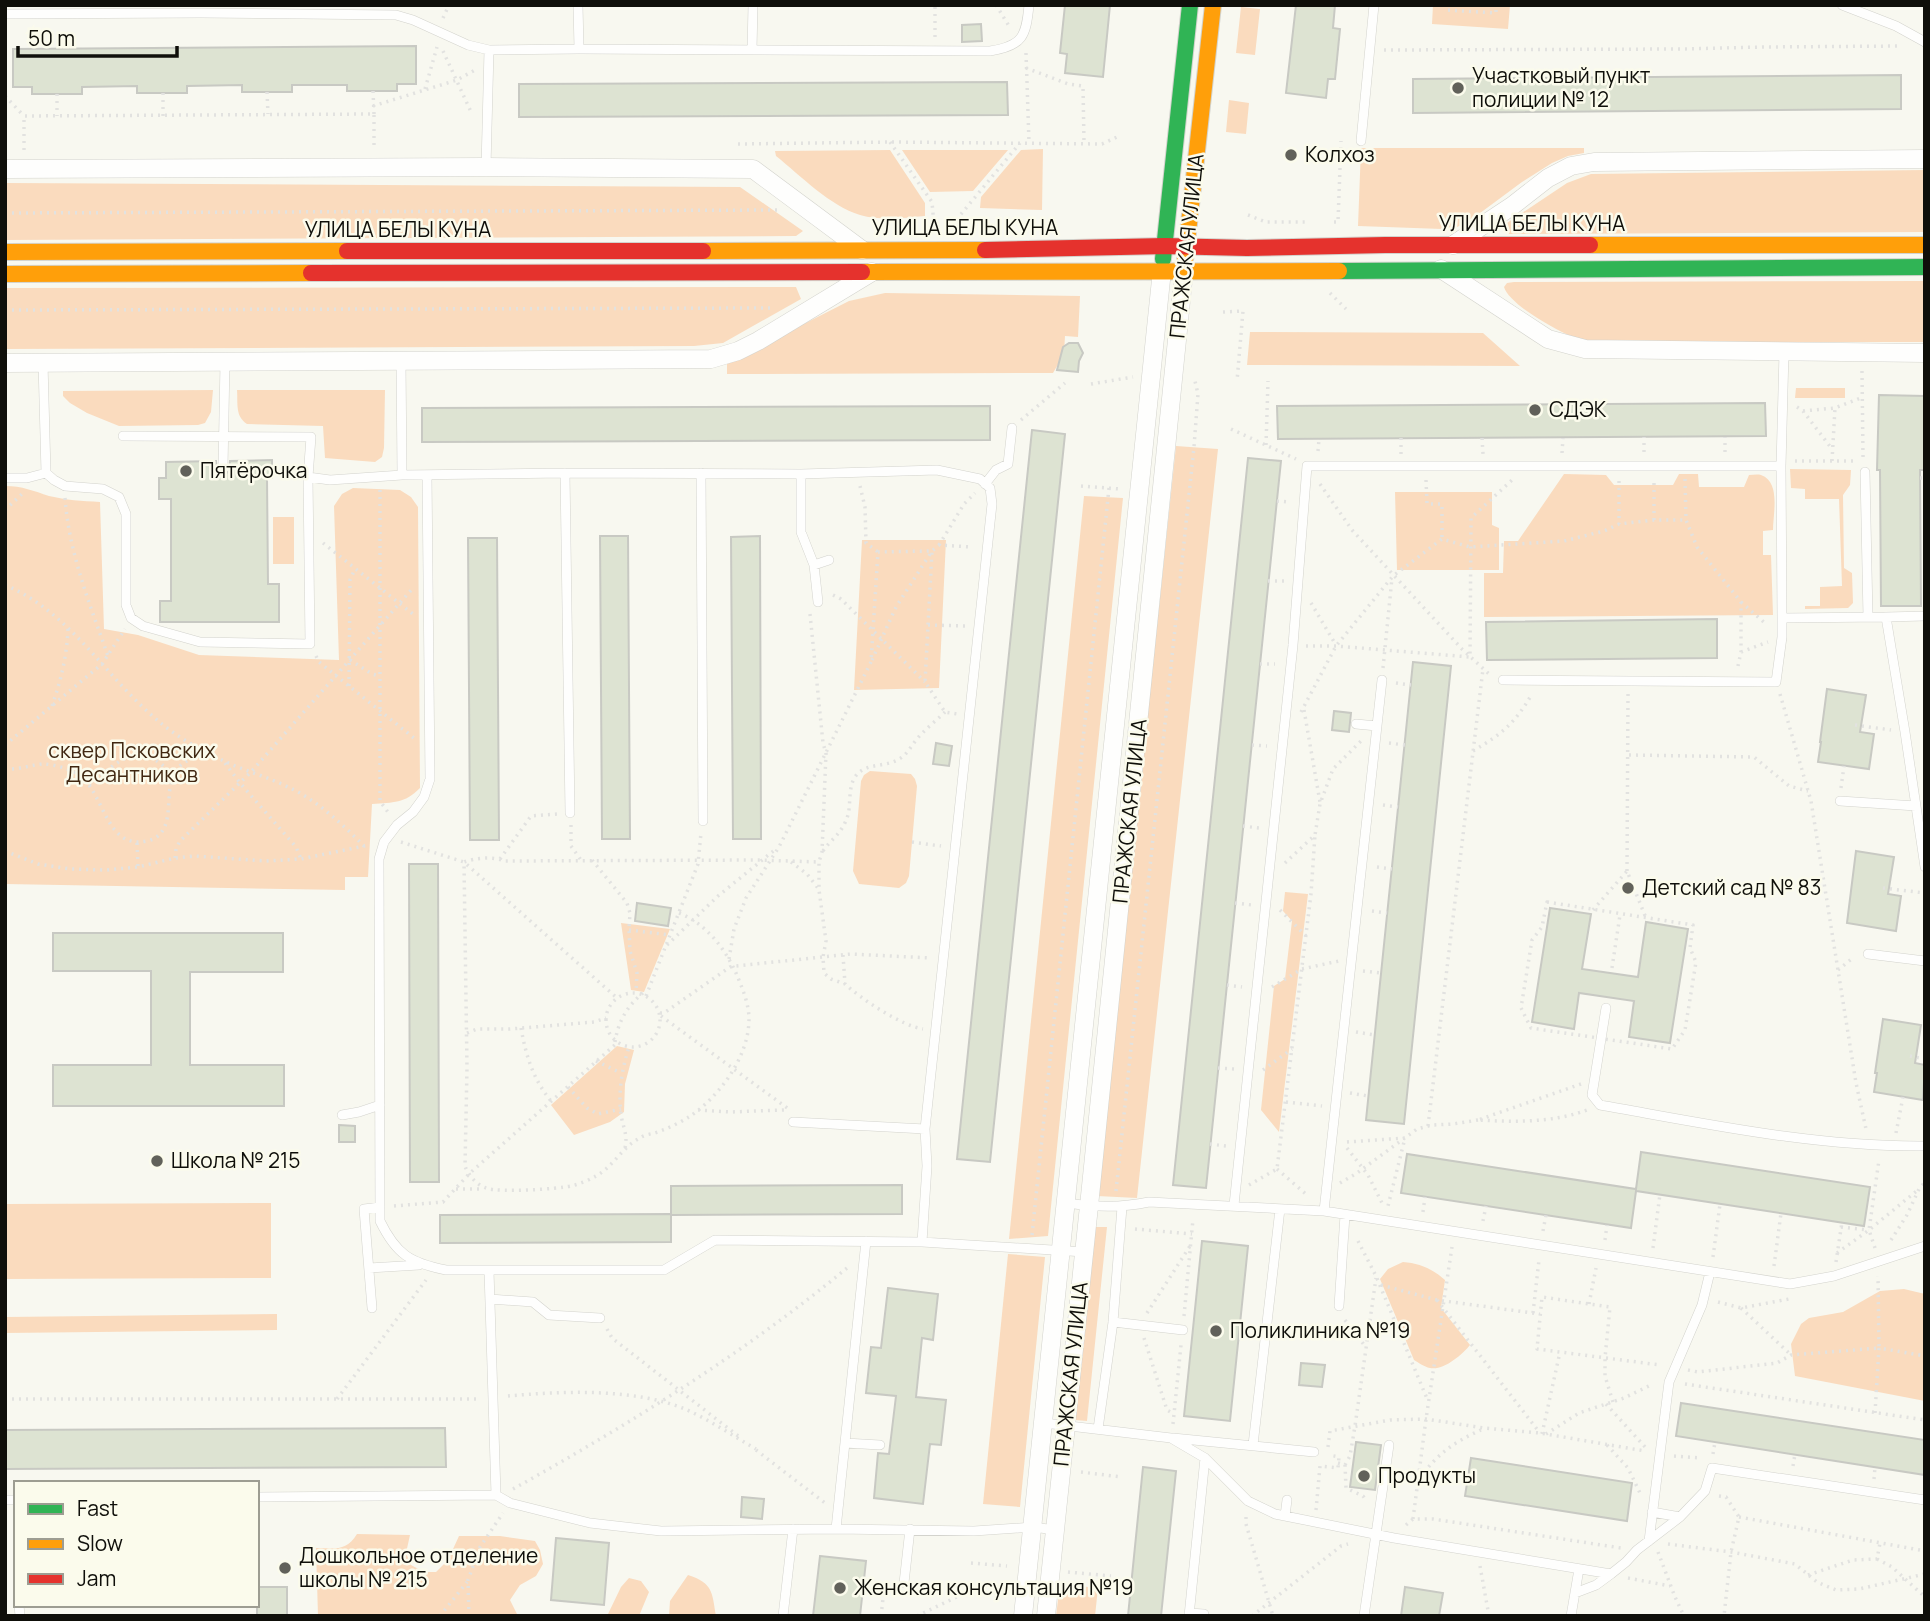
<svg xmlns="http://www.w3.org/2000/svg" width="1930" height="1621" viewBox="0 0 1930 1621" font-family="Manrope,sans-serif">
  <style>
    .green { fill: #fadbbe }
    .building { fill: #dde3d2; stroke: #c8c9c3; stroke-width: 2 }
    .lines { fill: none; stroke-linecap: round; stroke-linejoin: round }
    .lane-casing { stroke: #d3d3cd; stroke-width: 10 }
    .street-casing { stroke: #d3d3cd; stroke-width: 19 }
    .fast-casing { stroke: #d3d3cd; stroke-width: 18 }
    .slow-casing { stroke: #d3d3cd; stroke-width: 18 }
    .jam-casing { stroke: #d3d3cd; stroke-width: 18 }
    .path { stroke: #e2e2e0; stroke-width: 3.5; stroke-dasharray: 2 5; stroke-linecap: butt }
    .lane { stroke: #fefefd; stroke-width: 9 }
    .street { stroke: #fefefd; stroke-width: 18 }
    .fast { stroke: #30b455; stroke-width: 16 }
    .slow { stroke: #ff9f0a; stroke-width: 16 }
    .jam { stroke: #e5322d; stroke-width: 16 }
    .poi-dot { fill: #61615a; stroke: #fbfbec; stroke-width: 2.5 }
    .labels { text-anchor: middle; stroke-width: 5; stroke-linejoin: round; paint-order: stroke }
    .poi-label { font-size: 21px; fill: #0f0f0a; stroke: #fbfbec; text-anchor: start }
    .street-label { font-size: 21px; fill: #0f0f0a; stroke: #fbfbec }
    .park-label { font-size: 21px; fill: #402711; stroke: #fbfbec }
  </style>
  <rect width="100%" height="100%" fill="#f8f8f0"/>
  <path class="green" d="M1433,5H1510L1508,29L1432,24Z
    M1241,7L1260,9L1255,55L1236,53Z
    M1229,100L1249,103L1246,134L1226,132Z
    M1361,148H1584V153L1568,156L1552,163L1522,182L1468,222L1457,227L1442,229L1358,226Z
    M1043,149L1042,210L980,208L981,197L1021,150Z
    M890,150L925,203V216C904,218 881,221 860,215C830,206 801,176 776,156L775,151Z
    M902,150H1008L973,191L930,192Z
    M1925,170V232L1509,234L1504,225L1567,183L1591,174Z
    M5,183L740,187L803,231L796,236L5,240Z
    M1925,281V342H1603C1592,341 1581,340 1571,336C1554,329 1509,304 1504,287L1507,283L1514,282Z
    M796,287L801,299L723,343L694,346L5,349V288Z
    M885,293L1080,296L1078,337L1065,336L1064,354L1053,373L727,374V363L849,301Z
    M1250,332L1483,333L1520,366L1247,365Z
    M1796,388H1845V398H1795Z
    M213,390L211,412L205,423L198,425L119,426L87,413L70,403L63,396V391Z
    M237,390H385L384,448L382,457L375,462L325,458L323,426L247,424C235,416 238,404 237,390Z
    M1176,446L1218,449L1137,1198L1097,1196Z
    M1790,469L1851,470L1850,485L1843,495L1844,568L1852,573L1853,603L1848,608L1805,609V606H1820V587L1842,586L1839,499H1805V489L1791,488Z
    M1564,474L1606,475L1614,485H1673L1679,474H1698L1699,487H1744L1749,475C1753,475 1757,474 1761,475C1781,482 1773,514 1773,530L1763,531V555H1771L1773,615L1484,617V573H1503L1504,541H1518Z
    M5,486C22,486 34,491 49,496C66,500 82,501 100,502L104,629L138,635L199,655L339,660L334,506L342,494L353,488L400,490L411,497L418,507L420,788C404,804 394,802 372,804L368,877H345V890L5,884Z
    M1395,492H1492V525L1499,528V570H1397Z
    M1084,496L1123,498L1048,1236L1009,1239Z
    M273,517H294V564H273Z
    M862,540H946L939,688L854,690Z
    M870,771L911,774L915,779L917,786L909,876L906,883L899,888L859,884L853,871L861,781L864,775Z
    M1285,892L1308,894L1279,1132L1261,1110L1274,986L1285,979L1292,921L1283,911Z
    M621,923L670,929L644,992L631,990Z
    M617,1046L634,1050L625,1084L624,1112L610,1122L574,1135L551,1105Z
    M271,1203V1278L5,1279V1204Z
    M1095,1227H1107L1087,1421L1075,1420Z
    M1008,1254L1045,1257L1020,1507L983,1504Z
    M1403,1262C1419,1263 1433,1269 1445,1280L1441,1308L1470,1345C1462,1355 1443,1371 1430,1368C1424,1367 1418,1362 1414,1360L1380,1279L1388,1269Z
    M1904,1289L1925,1294V1401L1795,1376L1791,1344L1801,1324L1809,1318L1843,1312L1880,1291Z
    M277,1314V1330L5,1333V1317Z
    M357,1534L410,1535L406,1553L411,1565L424,1572H436L448,1560L459,1536H500L535,1541L540,1550L543,1564L536,1576L520,1585L510,1600L518,1616H318L316,1548C335,1548 346,1552 357,1534Z
    M688,1575C713,1583 712,1592 716,1616H669L670,1601Z
    M629,1578L641,1581L649,1592L639,1616H603L608,1614L621,1587Z
    M1060,1584L1098,1588L1095,1616H1056Z"/>
  <path class="building" d="M1065,5H1110L1103,77L1065,73L1067,54L1060,53Z
    M1296,5H1335L1333,28L1340,29L1335,79H1328L1326,98L1286,93Z
    M981,24L982,41L962,42V25Z
    M416,46V84H397V91H347V85H292V92H242V85L187,86V93H137V86L82,87V94H32V87H13V49Z
    M1901,75V109L1413,113V79Z
    M1007,82L1008,115L519,117V84Z
    M1069,343H1078L1083,353L1079,361L1078,372L1057,370L1063,347Z
    M1879,395L1925,396L1924,470H1920L1921,606H1881L1880,470H1877Z
    M1765,403L1766,436L1278,439L1277,406Z
    M990,406V440L422,442V408Z
    M1032,430L1065,434L990,1162L957,1159Z
    M1248,458L1281,461L1206,1188L1173,1185Z
    M272,460V478H267L268,584H279V622H160V601H171V499H159V478H166V462L216,461L217,471L224,475L229,471L230,461Z
    M600,536H628L630,839H602Z
    M760,536L761,839H733L731,537Z
    M468,538H497L499,840H470Z
    M1717,619V658L1487,660L1486,622Z
    M1413,662L1451,666L1404,1124L1366,1120Z
    M1827,689L1866,695L1860,732L1874,734L1869,769L1818,762L1821,742H1820Z
    M1334,711L1351,713L1349,732L1332,730Z
    M936,743L952,746L949,766L933,764Z
    M1856,851L1894,857L1888,894L1901,896L1896,931L1847,923Z
    M409,864H438L439,1182H410Z
    M637,903L671,908L668,926L635,921Z
    M1550,908L1591,914L1582,969L1638,977L1646,922L1688,929L1670,1043L1629,1037L1634,1001L1579,993L1574,1029L1532,1022Z
    M53,933H283V972H190V1065H284V1106H53V1065H151V971H53Z
    M1883,1019L1921,1025L1915,1063L1925,1065L1923,1100L1874,1092L1877,1073H1875Z
    M339,1125L355,1126V1142H339Z
    M1641,1152L1870,1187L1864,1226L1636,1191L1631,1228L1401,1193L1407,1154L1636,1189Z
    M902,1185V1214L671,1215V1186Z
    M671,1214V1242L440,1243V1215Z
    M1202,1241L1248,1246L1230,1421L1184,1416Z
    M888,1288L938,1294L933,1340L922,1338L916,1397L946,1400L941,1445L930,1444L923,1504L874,1498L878,1453L889,1454L896,1396L866,1393L871,1347L881,1348Z
    M1301,1363L1325,1365L1322,1387L1299,1385Z
    M1681,1403L1925,1440V1475L1676,1436Z
    M445,1428L446,1467L5,1469V1430Z
    M1356,1442L1381,1445L1375,1490L1350,1487Z
    M1471,1458L1632,1483L1627,1521L1465,1496Z
    M1143,1467L1176,1471L1161,1616H1128Z
    M742,1497L764,1499L762,1519L741,1517Z
    M556,1538L609,1543L604,1605L551,1600Z
    M820,1556L866,1561L860,1616H813Z
    M257,1587H287V1616H257Z
    M1405,1587L1443,1593L1439,1616H1401Z"/>
  <g class="lines">
    <g class="lane-casing">
      <path id="lane" d="M578,5L579,49
        M1842,5L1896,26L1925,42
        M5,14L201,13L396,15L413,20L468,45L489,50L579,49L990,51C1023,46 1026,36 1029,5
        M752,50L753,5
        M1361,141L1374,5
        M486,167L489,50
        M1784,352L1781,466L1782,618L1886,617L1905,732L1925,867
        M401,361L402,475L565,473L801,474L937,470L980,479L990,488L992,504L925,1129L927,1166L922,1242
        M123,436L311,437L308,477
        M223,468L225,361
        M1865,472L1868,617
        M46,473L54,480L65,486L103,489L119,497L126,514V605L131,618L143,626L200,642L310,644L308,477L330,480L402,475
        M565,473L570,813
        M701,473L703,821
        M801,474V532L814,565L818,602
        M427,475L430,779L424,797L413,812L397,825L384,842L379,859L380,1221C396,1254 410,1263 446,1270H664L715,1240L922,1242L1085,1252
        M5,478H27L46,473L43,363
        M985,484L996,470L1008,464L1012,428
        M814,565L829,560
        M1886,617L1925,616
        M1503,680L1776,682L1782,637V618
        M1356,724L1377,726
        M1840,801L1916,806
        M1868,954L1925,961
        M1606,1008L1592,1095L1600,1105C1708,1124 1815,1147 1925,1146
        M342,1115L359,1112L380,1105
        M793,1122L925,1129
        M1067,1203C1096,1207 1120,1208 1149,1202L1324,1211L1790,1284L1834,1276L1925,1246
        M1234,1205L1293,645L1307,466H1781
        M1324,1211L1382,680
        M369,1268L419,1265
        M489,1271L496,1495
        M490,1299L533,1302L549,1315L600,1318
        M1339,1306L1345,1215
        M372,1308L364,1209L380,1207
        M1113,1322L1183,1330
        M1044,1423L1171,1438L1205,1458L1248,1501L1275,1514L1394,1538L1611,1574L1626,1562L1637,1550L1680,1517L1705,1491L1712,1468L1925,1500
        M1098,1429L1113,1322L1122,1207
        M1173,1438L1314,1452
        M845,1443L880,1445
        M1253,1445L1280,1209
        M257,1497L496,1495L510,1503L590,1523L661,1531L836,1529L974,1531L1033,1527L1055,1530
        M5,1500H16
        M1652,1512L1680,1517
        M1285,1516L1287,1500
        M836,1529L866,1241
        M1649,1541L1669,1382L1702,1305L1710,1272
        M904,1583L910,1529
        M1575,1593L1596,1585L1611,1574
        M19,1605L20,1616
        M1189,1613L1204,1614
        M783,1616L793,1529
        M1189,1616L1205,1458
        M1364,1616L1389,1445
        M1571,1616L1579,1569"/>
    </g>
    <g class="street-casing">
      <path id="street" d="M5,169L486,167L753,169L862,250
        M1453,245L1512,206L1548,178L1571,166L1594,162L1925,159
        M1441,269L1548,339L1585,349L1925,353
        M5,363L711,359L738,351L758,341L872,272
        M1023,1616L1162,270
        M1046,1616L1089,1206L1184,271"/>
    </g>
    <g class="fast-casing">
      <path id="fast" d="M1163,259L1190,5
        M1339,271L1925,267"/>
    </g>
    <g class="slow-casing">
      <path id="slow" d="M1590,245H1925
        M703,251L985,250
        M5,252L347,251
        M1185,260L1213,5
        M862,272L1339,271
        M5,274L311,273"/>
    </g>
    <g class="jam-casing">
      <path id="jam" d="M985,250L1165,246L1247,248L1385,245H1590
        M347,251H703
        M311,273L862,272"/>
    </g>
    <path class="path" d="M996,5L1009,26
      M1446,5V10L1496,13V5
      M1691,5H1754
      M443,18L449,5
      M935,37V5
      M1384,50L1682,49L1762,47L1902,46
      M443,51L472,114
      M1026,53L1029,142
      M1026,68L1068,84L1083,86L1084,143
      M425,89L437,47
      M373,91L374,114
      M267,92L268,114
      M163,93V116
      M57,94V116
      M5,96L24,116
      M373,106L457,80L475,70
      M890,142L932,202L934,225
      M738,144L890,142L1102,144L1117,137
      M24,150V116L374,114V148
      M5,213L777,210
      M1248,215L1266,222H1308
      M1334,222H1338L1341,141
      M952,225L1020,143
      M1330,293L1346,309
      M5,310L773,308
      M1223,312L1243,311L1237,381
      M1862,371L1863,457
      M1091,384L1133,377
      M1797,407L1803,411L1832,449
      M1803,411L1835,408
      M1021,420L1065,383
      M1231,429L1296,459
      M1482,438L1483,454
      M1266,445L1268,381
      M1318,451L1319,439
      M1644,452V437
      M1725,452V437
      M1562,453L1563,438
      M1401,454V438
      M1795,461H1854
      M1832,461L1835,408L1863,397
      M1920,478H1925
      M1685,479L1686,520L1697,547L1741,602V652L1738,666
      M1426,480L1427,504H1442V539
      M1619,481V524
      M1320,484L1352,530L1462,649L1489,674
      M860,486L865,507L866,543L878,552
      M1081,486L1120,489
      M380,490V801L390,815
      M65,498C69,553 90,605 108,656
      M1277,501L1289,502
      M5,510L23,493
      M1654,520V480
      M323,543L413,614
      M939,545L964,504L975,493
      M1268,581H1284
      M5,585C70,612 104,675 156,719C175,736 201,750 224,761C245,771 268,777 288,787C317,800 342,824 364,846
      M833,595L841,599L925,682
      M1741,602L1766,624
      M1311,603L1336,645
      M810,614L823,743L826,753L822,852L819,862
      M928,625L966,626
      M1306,646H1336L1470,657L1471,518L1512,480
      M1741,652L1768,642
      M316,656L319,662L414,738
      M350,660L372,674L380,676
      M872,660L896,607L932,551L939,545L972,547
      M1260,664H1275
      M1383,668L1392,578
      M1396,683L1411,685
      M349,686L350,580L355,569
      M1780,694L1811,801L1856,1083L1866,1129
      M52,706C61,680 67,656 68,628
      M1304,710L1320,802
      M1301,712L1336,646L1393,576L1442,539L1470,547L1564,541L1604,531L1619,524L1654,520H1686
      M1855,725L1891,730
      M1389,743L1405,745
      M5,745L102,664L125,629
      M1252,745L1267,746
      M1473,751C1502,734 1515,723 1532,694
      M1629,755L1754,757L1789,786L1808,791
      M225,763L240,783L296,847L301,859
      M5,769C18,770 30,765 43,764C53,764 70,769 79,775C105,793 105,850 147,841C177,834 164,797 173,776C178,762 195,757 207,752
      M89,784C123,759 138,738 173,775
      M1841,788L1844,766
      M1383,805L1398,807
      M571,825V846L581,860
      M1243,826L1259,828
      M401,842L464,862L617,998
      M912,842L941,846
      M137,843L138,867
      M5,851L38,864L70,869L106,870L138,867L175,858L195,856L265,861L301,859L369,845
      M823,851C833,837 842,834 848,815C851,803 848,788 855,777C865,762 885,768 899,759C907,755 911,746 917,739C925,729 936,721 945,712
      M175,858L176,849L180,841L251,772L413,588
      M500,859L531,816L557,814
      M592,860L627,903L630,913L629,930L630,951L637,973L636,993
      M791,862L807,874L818,888
      M1285,863L1315,835L1320,804L1333,769L1361,741
      M1377,867L1392,869
      M1627,871L1628,694
      M1883,888L1925,893
      M1547,902L1693,925L1690,948L1696,962L1685,1030L1672,1049L1531,1028L1521,1008L1532,940L1542,927Z
      M1235,903L1252,905
      M1280,910L1306,936
      M1593,910L1627,871L1646,918
      M1372,911L1387,913
      M679,913C706,924 724,947 736,973C742,987 749,1004 749,1019C749,1057 719,1097 689,1117C679,1123 667,1129 655,1133C650,1134 644,1135 640,1138C622,1147 613,1167 596,1176C589,1180 580,1184 571,1186C556,1189 500,1193 486,1188C477,1185 468,1175 465,1166L467,1068L464,862C475,858 493,856 504,861L760,860L819,862V890L826,941L823,957L824,973L831,979L845,984
      M629,930L670,935
      M667,945L718,896L777,848
      M843,955L845,984C861,999 902,1026 923,1029
      M729,959L734,929L746,898L779,847L871,662L878,552L932,551L925,682L945,712L957,714
      M1612,968L1620,915
      M1838,970L1854,957
      M1363,971L1381,973
      M1227,985L1242,987
      M1272,987L1302,969L1339,961
      M606 1020a27 27 0 1 1 54 0a27 27 0 1 1-54 0Z
      M646,996L698,864L701,833
      M660,1013H664L730,967L736,966L851,954L931,958
      M661,1016L790,1110
      M521,1028C526,1056 533,1079 551,1101
      M1356,1032L1375,1035
      M467,1033L477,1029H510L594,1022L606,1018
      M615,1042C618,1022 627,1006 643,993
      M1910,1056L1925,1059
      M596,1061L621,1073
      M1218,1068L1234,1069
      M1263,1070L1292,1049
      M1581,1084L1478,1120C1514,1122 1552,1123 1587,1110
      M568,1087L587,1108L598,1114L621,1109
      M1350,1093L1368,1096
      M1286,1102L1322,1106
      M698,1110L730,1112L784,1110
      M1428,1126L1483,669
      M1896,1133L1903,1097
      M1347,1142L1405,1138L1388,1206
      M1210,1144L1226,1146
      M625,1148C628,1135 623,1127 621,1115C618,1092 622,1069 629,1047
      M1347,1148L1368,1175L1384,1207
      M1277,1169L1307,1195
      M1340,1183L1357,1173L1417,1129L1432,1125L1453,1124L1478,1120
      M1249,1185L1277,1169L1311,894L1315,835
      M456,1189H483
      M1116,1191L1194,447L1198,394L1195,381
      M394,1206L443,1202L470,1173L617,1043
      M1423,1212L1425,1197
      M1483,1221L1486,1206
      M1841,1227L1869,1230
      M1135,1229L1192,1234
      M1543,1231L1546,1215
      M1032,1235L1109,488
      M1605,1240L1607,1225
      M1891,1240L1907,1215L1919,1189L1925,1182
      M1358,1241L1376,1276L1428,1401
      M1653,1248L1660,1194
      M1875,1248L1869,1230L1879,1160
      M1837,1253L1869,1230L1919,1189
      M1713,1257L1720,1204
      M1836,1262L1842,1222
      M1774,1266L1781,1213
      M1381,1285L1437,1300L1540,1314
      M1437,1300L1540,1433
      M1718,1302L1741,1308L1789,1299
      M1589,1304L1596,1268
      M1741,1308L1790,1354
      M1147,1313L1190,1246
      M1533,1313L1539,1260
      M1184,1316L1193,1219
      M1345,1320L1365,1346
      M607,1329L612,1338L742,1439
      M1144,1338L1167,1410L1174,1414
      M1688,1370L1698,1372L1777,1363L1791,1355L1879,1348L1878,1276
      M1685,1384L1925,1420
      M508,1396C562,1391 634,1388 685,1409C710,1420 733,1436 756,1449
      M5,1399H479
      M337,1399L426,1280
      M1613,1402L1605,1376V1358L1610,1307L1542,1297L1537,1349L1660,1365
      M1606,1404L1646,1448
      M1875,1413L1879,1348L1925,1356
      M1173,1424L1181,1345
      M1542,1434L1560,1352
      M1546,1434L1579,1413L1624,1398L1653,1384
      M1607,1445L1628,1468L1640,1493
      M1328,1447L1330,1431L1390,1420L1426,1419L1484,1428L1540,1433L1645,1451
      M756,1450L825,1503
      M1713,1454L1715,1442
      M1674,1456L1701,1458
      M1338,1463L1345,1465L1346,1488L1363,1496L1366,1500
      M1345,1465L1350,1456L1355,1426L1376,1278
      M1793,1466L1795,1454
      M1081,1472L1121,1477
      M1420,1478C1437,1454 1454,1442 1481,1430
      M1874,1479L1875,1467
      M513,1489C630,1424 744,1353 847,1268
      M1719,1496L1726,1497L1739,1517L1731,1552L1724,1616
      M1316,1510L1320,1466L1338,1468L1339,1457L1329,1455
      M1246,1517V1524L1273,1616
      M1739,1517L1925,1551
      M1413,1519L1426,1419L1452,1247
      M1406,1525L1413,1519H1433L1621,1548
      M1668,1544L1731,1552L1795,1564L1817,1582L1836,1590L1859,1589L1925,1574
      M1658,1552L1675,1597L1684,1616
      M1877,1559L1892,1567L1925,1597
      M971,1563L1007,1566
      M1480,1566L1489,1616
      M1068,1572L1111,1576
      M1808,1575L1853,1560L1877,1559L1880,1543
      M1628,1578L1670,1586
      M440,1616L467,1582
      M469,1616L468,1580L480,1547L503,1513
      M881,1616L884,1590L890,1587
      M917,1616L967,1592
      M1252,1616L1341,1546L1348,1544"/>
    <use href="#lane" class="lane"/>
    <use href="#street" class="street"/>
    <use href="#fast" class="fast"/>
    <use href="#slow" class="slow"/>
    <use href="#jam" class="jam"/>
  </g>
  <g class="poi-dot">
    <circle cx="1458" cy="88" r="7"/>
    <circle cx="1291" cy="155" r="7"/>
    <circle cx="1535" cy="410" r="7"/>
    <circle cx="186" cy="471" r="7"/>
    <circle cx="1628" cy="888" r="7"/>
    <circle cx="157" cy="1161" r="7"/>
    <circle cx="1216" cy="1331" r="7"/>
    <circle cx="1364" cy="1476" r="7"/>
    <circle cx="285" cy="1568" r="7"/>
    <circle cx="840" cy="1588" r="7"/>
  </g>
  <g class="labels">
    <g class="poi-label">
      <text x="1472" y="83">Участковый пункт<tspan x="1472" dy="24">полиции № 12</tspan></text>
      <text x="1305" y="162">Колхоз</text>
      <text x="1549" y="417">СДЭК</text>
      <text x="200" y="478">Пятёрочка</text>
      <text x="1642" y="895">Детский сад № 83</text>
      <text x="171" y="1168">Школа № 215</text>
      <text x="1230" y="1338">Поликлиника №19</text>
      <text x="1378" y="1483">Продукты</text>
      <text x="299" y="1563">Дошкольное отделение<tspan x="299" dy="24">школы № 215</tspan></text>
      <text x="854" y="1595">Женская консультация №19</text>
    </g>
    <g class="street-label">
      <text x="1532" y="231">УЛИЦА БЕЛЫ КУНА</text>
      <text x="965" y="235">УЛИЦА БЕЛЫ КУНА</text>
      <text x="398" y="237">УЛИЦА БЕЛЫ КУНА</text>
      <text transform="translate(1187 246) rotate(-84)" y="7">ПРАЖСКАЯ УЛИЦА</text>
      <text transform="translate(1130 811) rotate(-84)" y="7">ПРАЖСКАЯ УЛИЦА</text>
      <text transform="translate(1071 1374) rotate(-84)" y="7">ПРАЖСКАЯ УЛИЦА</text>
    </g>
    <g class="park-label">
      <text x="132" y="758">сквер Псковских<tspan x="132" dy="24">Десантников</tspan></text>
    </g>
  </g>
  <rect width="1930" height="1621" fill="none" stroke="#0f0f0a" stroke-width="14"/>
  <rect x="14" y="1481" width="245" height="126" fill="#fbfbec" stroke="#9d9d92" stroke-width="2"/>
  <rect x="28" y="1504" width="35" height="10" fill="#30b455" stroke="#9d9d92" stroke-width="2"/>
  <text x="77" y="1516" font-size="21" fill="#0f0f0a">Fast</text>
  <rect x="28" y="1539" width="35" height="10" fill="#ff9f0a" stroke="#9d9d92" stroke-width="2"/>
  <text x="77" y="1551" font-size="21" fill="#0f0f0a">Slow</text>
  <rect x="28" y="1574" width="35" height="10" fill="#e5322d" stroke="#9d9d92" stroke-width="2"/>
  <text x="77" y="1586" font-size="21" fill="#0f0f0a">Jam</text>
  <path d="M18 46v10h159v-10" fill="none" stroke="#0f0f0a" stroke-width="3.5"/>
  <text x="28" y="46" font-size="21" fill="#0f0f0a" stroke="#fbfbec" stroke-width="5" paint-order="stroke">50 m</text>
</svg>
